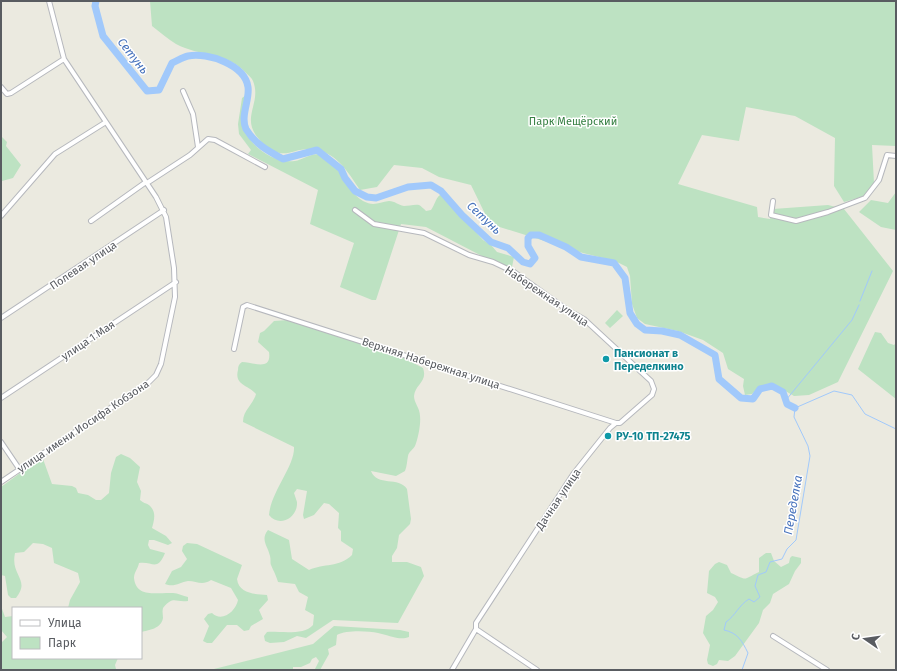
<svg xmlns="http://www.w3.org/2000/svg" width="897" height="671" viewBox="0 0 897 671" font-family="'Fira Sans',sans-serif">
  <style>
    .green { fill: #bde2c2 }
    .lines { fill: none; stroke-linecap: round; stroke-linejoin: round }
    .stream { stroke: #a1c9fb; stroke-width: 1 }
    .river { stroke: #a1c9fb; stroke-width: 7 }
    .minor-casing { stroke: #b6b8bd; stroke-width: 6 }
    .minor { stroke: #fff; stroke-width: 4 }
    .culture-dot { fill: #0f9aa8; stroke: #fff; stroke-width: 1.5 }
    .labels { text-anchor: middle; stroke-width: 3; stroke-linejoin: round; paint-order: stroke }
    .park-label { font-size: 11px; fill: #388144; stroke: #fff }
    .street-label { font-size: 11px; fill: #595c61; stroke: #fff }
    .culture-label { font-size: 11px; font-weight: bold; fill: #0d838f; stroke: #fff; text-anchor: start }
    .water-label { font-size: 12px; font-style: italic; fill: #4672bc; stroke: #fff }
  </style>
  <rect width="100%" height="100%" fill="#ebeae0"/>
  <path class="green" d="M150,1H896V146L872,145L874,183L865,196L844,202L834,186L835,138L795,116L746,107L739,141L702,135L678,184L757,207L758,217L770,219L773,209L828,205L844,209L893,271L838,382L809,395L794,396L775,385L759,387L752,394L745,395L743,386L744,379L728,369L723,353L703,340L678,331L645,324L637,318L632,304L630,276L627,267L615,261L583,253L490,224L471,185L439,177L422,168L394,165L377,187L360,190C348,172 336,151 311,149C292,148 285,161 266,146C235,120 263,106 253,81C252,78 248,75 245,72C225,51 200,57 176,44C168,39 160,32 152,26Z
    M246,95C246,105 242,115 244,125C248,146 274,164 295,161C303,160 312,152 321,155C342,162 343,189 363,201C374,207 379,202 389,201C395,201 398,205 404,206C408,206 415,204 419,205C421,206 424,209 426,211L431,210C435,205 435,199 440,195L444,196L483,240L491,245L497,252L514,257L512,267L505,268L426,227L401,224L376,300H372L340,287L354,243L310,224L318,190L248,154L251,150L239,134L238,124L242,98Z
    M1,136L7,142L6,146L21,165L13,178L2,181Z
    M896,192V230L881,227L859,212L871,200L888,203Z
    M617,310L623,316L610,328L605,323Z
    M288,320L404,358L423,368C428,382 415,384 414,396C414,403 420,408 420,416C421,424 418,439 415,446C413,450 409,451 408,456C407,461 407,466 405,471L396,476L371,471C377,487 399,476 407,489L411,519L410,524L399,535L397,548L392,556V562H407L421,567L424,576L398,623L333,620L306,638L297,636L284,642L270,643L265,641L264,636L267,632C279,631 304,636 313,625L314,615L305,610L308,597L299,592L295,584L278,582C276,575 274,572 271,565C270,563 271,559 270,556C268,546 260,540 268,530L289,540L292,559L309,570C324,563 339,568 352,555L353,549L341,541V531L338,528L339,513L329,504L324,503L314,515L304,519L303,515L307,491L297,489L294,493C295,496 296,499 297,502C298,518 279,528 269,515C271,491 295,466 294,447L243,422C243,410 253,405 256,394C248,385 234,385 238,370C238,366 239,364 242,362C253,362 272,372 269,352L258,342L260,333L264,331L274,321Z
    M875,332L881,333L888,343L894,345L896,343V399L858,369Z
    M121,454L130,458L140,467L137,482L141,491L140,500C143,503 146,503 149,505C157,512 154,520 152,528L166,536L172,543L168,545L154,540H149L148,545L150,549L165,553C157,572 153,561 139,563C138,569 134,572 134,578C136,599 159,592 173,593C178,593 183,596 188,597V601C175,603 174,595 163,608C162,612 163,615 163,618C161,629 149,630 141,632V608H68L70,600L80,582L78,573L54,563L52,548L43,544L33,543L24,552L15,553C10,576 31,579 16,598H11L8,595L5,576L1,575V487L38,460L43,459L52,484L72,486L76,488L78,493L88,495L96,500H101L109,493L111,473L116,457Z
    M187,543L197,544L242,565L237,579C239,594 255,594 267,595L268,600L259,610L263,619L251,626L249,630L244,631L237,625H227L212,643H207L203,641L209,626L204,619L208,614L212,613C222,623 236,611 238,600L231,588L211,580C202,586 197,581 188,581C180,582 174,588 165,584L172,571L181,567L187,559L182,551L183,546Z
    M766,553H771L774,561L781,567L789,563L790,558L792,556L801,558V563L795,571L789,584L773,594L770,603L763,610L759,623L735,656L728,661L719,660L717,664L713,666L708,664L707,660L710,645L703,633L706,616L713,610L718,602L715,597L707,593L709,571L715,564L719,562L727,565L731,573C749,581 742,580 759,572V558Z
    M1,606L5,617L13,616V658H118L115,665L116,669L1,670V643L7,637L1,630Z
    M334,626L400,630L409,632V637C400,641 388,635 378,633C368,631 346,630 337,635L336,645L328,649L329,654L320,670L315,669L319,661L316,657L312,659L310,663L301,667H293V670H210L313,644Z"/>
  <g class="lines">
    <path class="stream" d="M860,301L872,271
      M786,400L852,320L859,305
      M742,670L748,653C742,641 738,633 724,630L726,622C735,616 739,605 749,599L754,602L760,597L755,586L758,575L766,572L770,562L782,559L787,549L796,540L810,456L808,446L794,417L795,408L834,391L852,395L865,414L896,429"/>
    <path class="river" d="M96,1L95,6L103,36L147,91L159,90L172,63C177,61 183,57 188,56C208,52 245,65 248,87C250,100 240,116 246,129C255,144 268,151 283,159L317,150L341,169L345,178L355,191L367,197L376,198L408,187L431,185L441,191L462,215L491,242L508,248L523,262L530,264L535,258L528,246V238L531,235H539L566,247L581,257L614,263L625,278L630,313L637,324L645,330L662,331L680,335L715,355L719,379L741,398L753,399L760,389L772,386L783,392L787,404L795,408"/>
    <g class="minor-casing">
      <path id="minor" d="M1,87L7,94L11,93L64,59
        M183,91L193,114L198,147
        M147,183L190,155L208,139L215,140L265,167
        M773,201L771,215L796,221L828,212L865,198L879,180L887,155L896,156
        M355,210L374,224L424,233L469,255L493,262L514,272L566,309L584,319L651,381L654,389L652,395L620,423H616L610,428L574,473L476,623V629
        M1,216L55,154L106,122
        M91,221L146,182
        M1,318L164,210
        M234,349L243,307L247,305L616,423
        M1,398L176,282
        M1,442L20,470
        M1,482L149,382L156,375L161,364L175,297L174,268L166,217L156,197L64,59L49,1
        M476,629L537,670
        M773,636L827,670
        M452,670L476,629"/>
    </g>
    <use href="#minor" class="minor"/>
  </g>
  <g class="culture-dot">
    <circle cx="606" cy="359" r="4"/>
    <circle cx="608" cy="436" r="4"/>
  </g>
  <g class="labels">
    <g class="park-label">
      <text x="573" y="125">Парк Мещёрский</text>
    </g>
    <g class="street-label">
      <text transform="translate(83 265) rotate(-34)" y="4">Полевая улица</text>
      <text transform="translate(547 296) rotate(34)" y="4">Набережная улица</text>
      <text transform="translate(88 340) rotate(-34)" y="4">улица 1 Мая</text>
      <text transform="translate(431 363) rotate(18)" y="4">Верхняя Набережная улица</text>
      <text transform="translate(83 426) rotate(-34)" y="4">улица имени Иосифа Кобзона</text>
      <text transform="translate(558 499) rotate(-56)" y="4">Дачная улица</text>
    </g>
    <g class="culture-label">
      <text x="614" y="357">Пансионат в<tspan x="614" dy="13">Переделкино</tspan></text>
      <text x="616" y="440">РУ-10 ТП-27475</text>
    </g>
    <g class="water-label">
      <text transform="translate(133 56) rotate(52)" y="4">Сетунь</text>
      <text transform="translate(484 218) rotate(43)" y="4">Сетунь</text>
      <text transform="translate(793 505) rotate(-80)" y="4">Переделка</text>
    </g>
  </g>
  <rect width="897" height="671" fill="none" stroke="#595c61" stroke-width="4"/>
  <rect x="12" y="607" width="130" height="52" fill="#ffffff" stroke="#bdbec0"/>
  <rect x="20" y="620" width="20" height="6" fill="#ffffff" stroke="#bdbec0"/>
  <text x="48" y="627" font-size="12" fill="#595c61">Улица</text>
  <rect x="20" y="637" width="20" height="12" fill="#bde2c2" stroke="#bdbec0"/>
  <text x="48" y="647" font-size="12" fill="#595c61">Парк</text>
  <g transform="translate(865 639) rotate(283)" stroke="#ffffff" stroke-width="3" paint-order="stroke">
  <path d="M0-3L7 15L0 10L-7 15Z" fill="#595c61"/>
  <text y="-6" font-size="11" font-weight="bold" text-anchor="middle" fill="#595c61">С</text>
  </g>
</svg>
